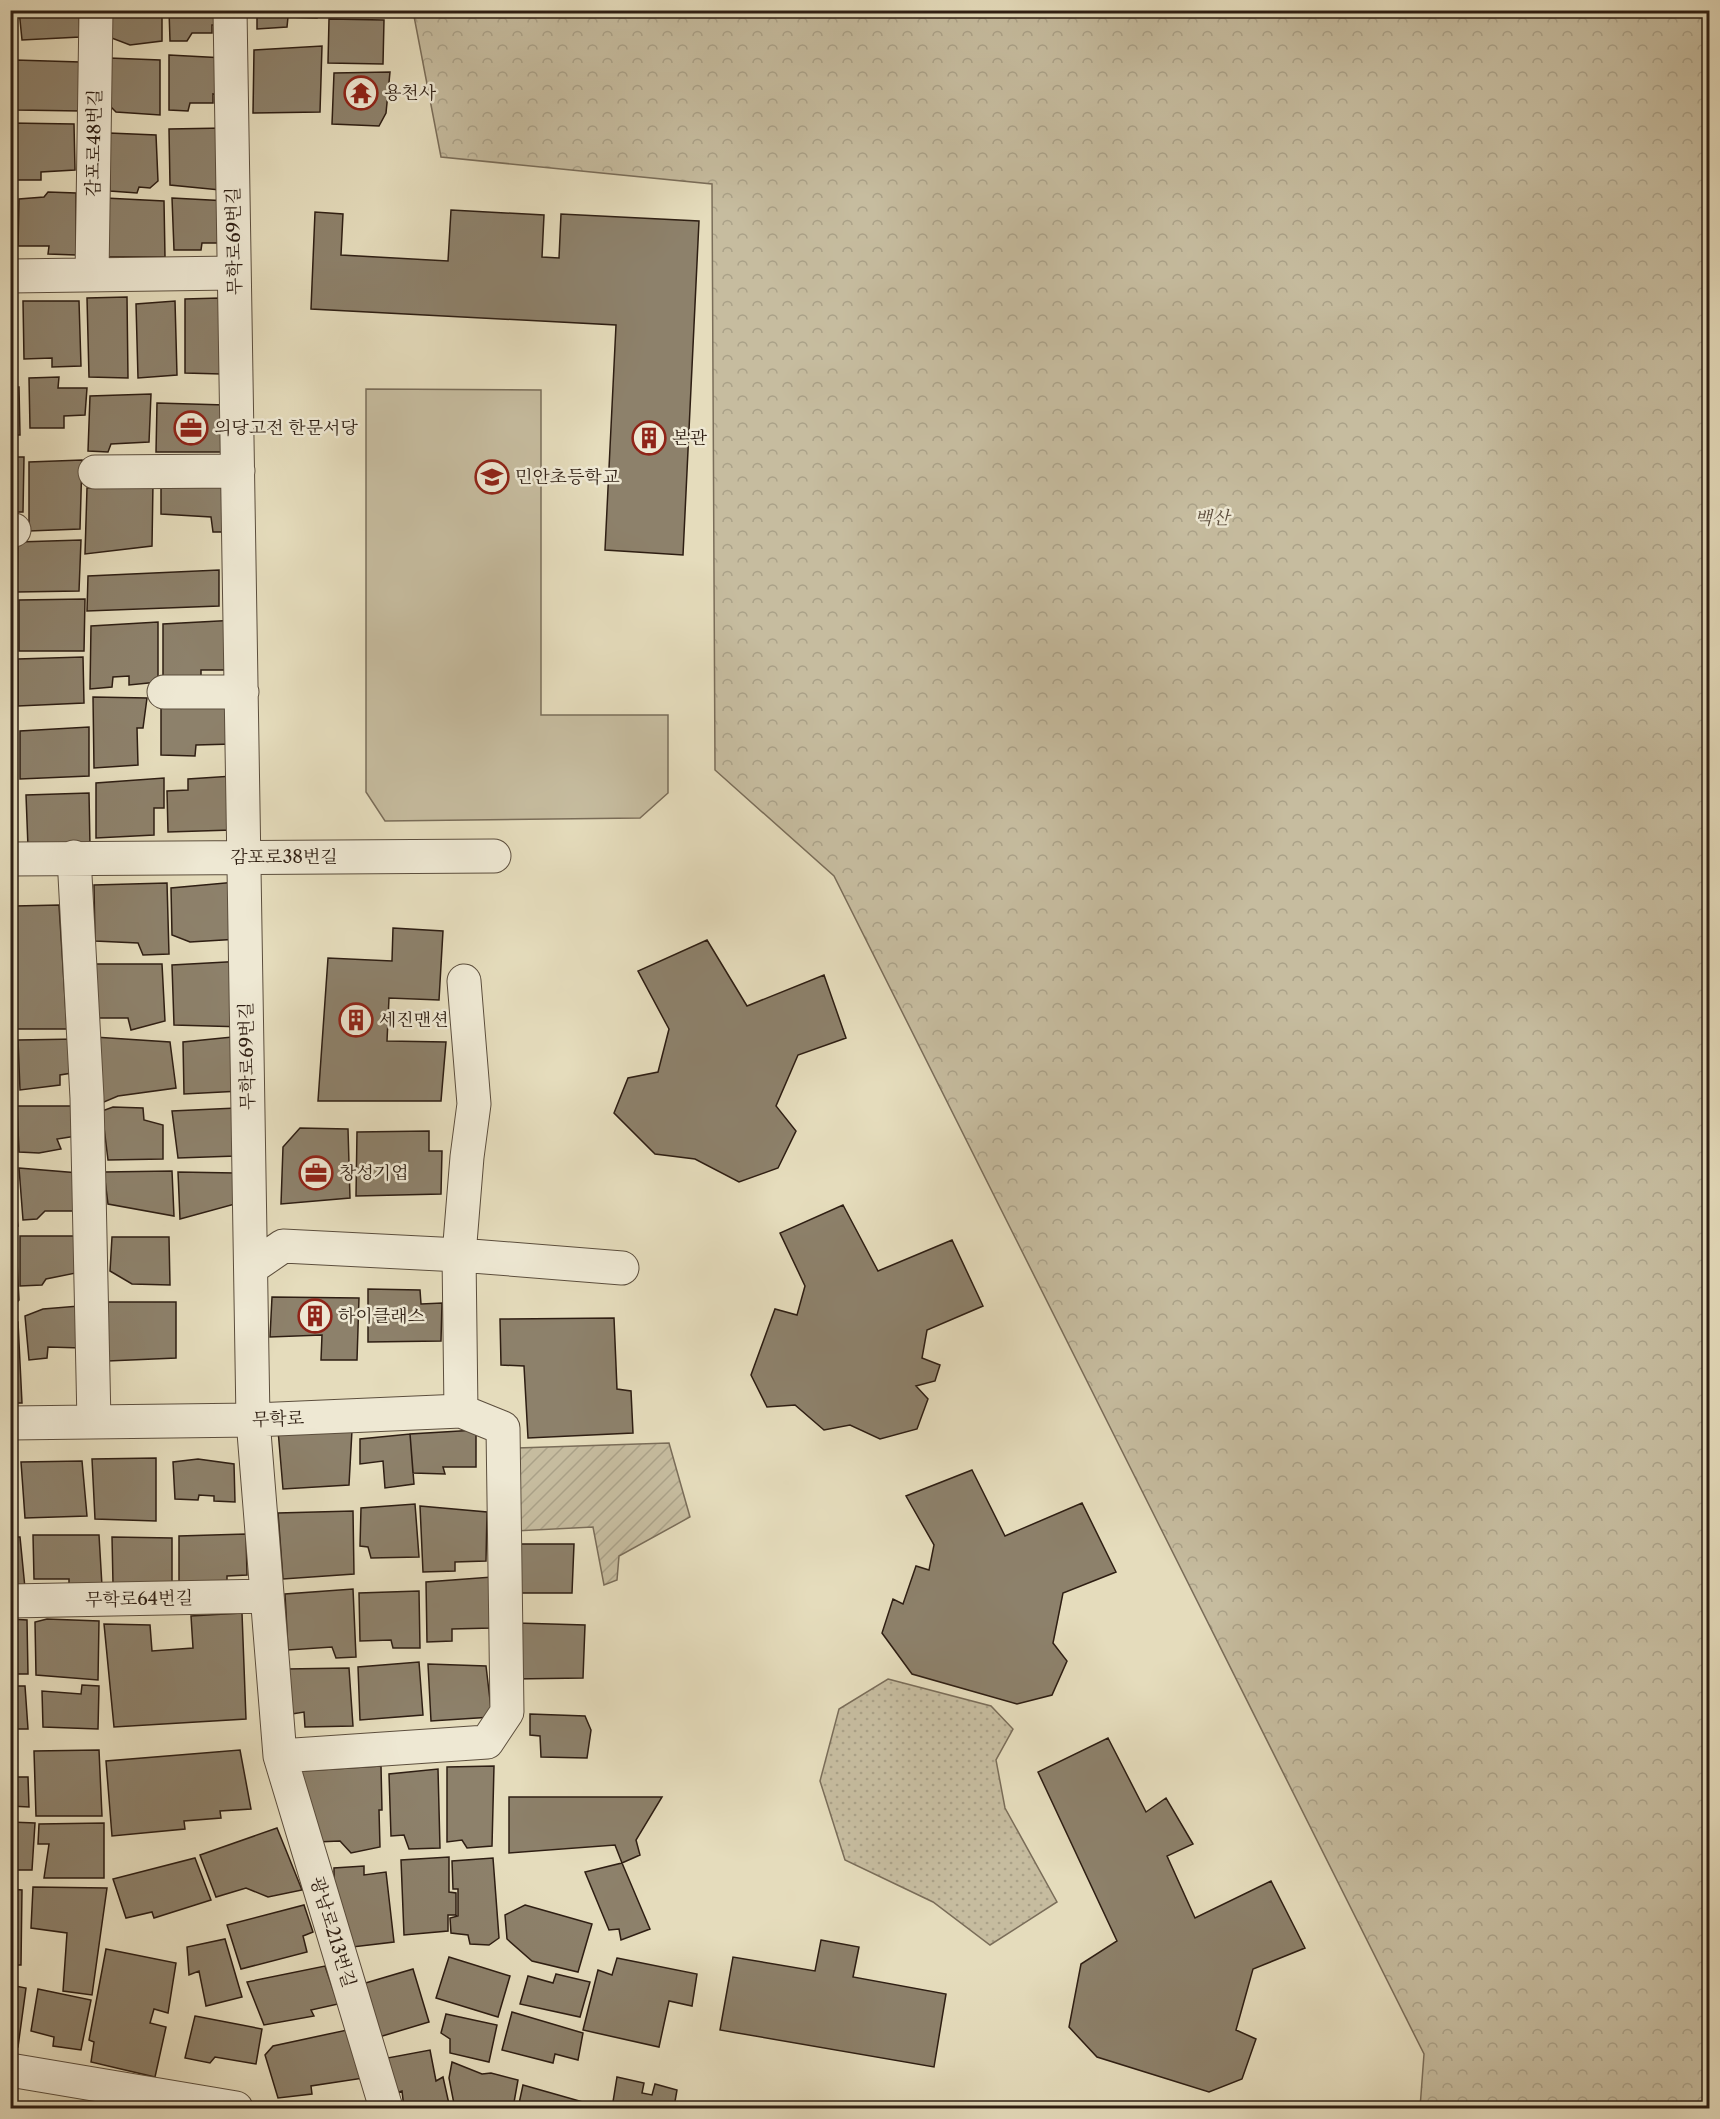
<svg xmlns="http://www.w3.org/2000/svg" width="1720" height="2119" viewBox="0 0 1720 2119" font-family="'Libre Caslon Text','Noto Serif KR',serif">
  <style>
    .grass { fill: url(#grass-dots); stroke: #7a6d59; stroke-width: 1.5 }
    .forest { fill: url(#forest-crowns); stroke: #7a6d59; stroke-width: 1.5 }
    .garden { fill: url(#garden-furrows); stroke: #7a6d59; stroke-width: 1.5 }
    .pitch { fill: #c6bc9f; stroke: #7a6d59; stroke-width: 1.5 }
    .building { fill: #8d816b; stroke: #2e1e13; stroke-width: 1.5 }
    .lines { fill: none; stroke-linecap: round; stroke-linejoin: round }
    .minor-casing { stroke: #5c4e3d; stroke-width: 35 }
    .minor { stroke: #eee8d3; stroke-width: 33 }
    .labels { text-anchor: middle; stroke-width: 5; stroke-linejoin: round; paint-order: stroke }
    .poi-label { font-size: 18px; fill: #2e1e13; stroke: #eee8d3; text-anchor: start }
    .street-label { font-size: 18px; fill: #2e1e13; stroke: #eee8d3 }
    .park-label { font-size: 18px; font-style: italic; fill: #5c4d3d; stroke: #eee8d3 }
  </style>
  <defs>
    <pattern id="grass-dots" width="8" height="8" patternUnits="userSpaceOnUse" patternTransform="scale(1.5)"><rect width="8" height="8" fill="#c6bc9f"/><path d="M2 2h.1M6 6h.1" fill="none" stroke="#aaa188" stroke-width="1.8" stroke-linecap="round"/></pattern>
    <pattern id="forest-crowns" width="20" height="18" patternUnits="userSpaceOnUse" patternTransform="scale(1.5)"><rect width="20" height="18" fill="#c6bc9f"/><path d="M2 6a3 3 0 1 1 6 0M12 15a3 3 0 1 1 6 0" fill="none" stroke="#aaa188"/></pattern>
    <pattern id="garden-furrows" width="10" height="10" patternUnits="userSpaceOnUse" patternTransform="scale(1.5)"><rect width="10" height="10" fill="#c6bc9f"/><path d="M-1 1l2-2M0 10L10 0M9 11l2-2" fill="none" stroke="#aaa188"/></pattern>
  </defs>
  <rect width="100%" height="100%" fill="#e5dcbc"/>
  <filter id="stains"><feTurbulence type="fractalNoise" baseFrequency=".00333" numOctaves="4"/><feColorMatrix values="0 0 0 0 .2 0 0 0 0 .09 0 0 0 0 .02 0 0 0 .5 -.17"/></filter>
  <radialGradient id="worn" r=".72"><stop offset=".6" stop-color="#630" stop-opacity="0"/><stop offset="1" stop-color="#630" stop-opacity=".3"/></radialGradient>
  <path class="grass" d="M888,1679L991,1706L1013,1729L996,1760L1005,1808L1057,1902L990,1945L933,1902L845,1860L820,1781L839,1709Z"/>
  <path class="forest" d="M413,11H1709V2108H1420L1424,2054L834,876L715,770L712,184L441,157Z"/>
  <path class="garden" d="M669,1443L690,1517L619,1556L617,1580L604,1585L593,1527L515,1531L517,1448Z"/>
  <path class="pitch" d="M366,389L541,390V715H668V793L640,818L385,821L366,792Z"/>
  <path class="building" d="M10,10H13V25L10,26Z
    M19,10H79L80,37L22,40Z
    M108,10H162V41L130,45L109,37Z
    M169,10H224L223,25H212V33H192L187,41H170Z
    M257,10H317V18L288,17L287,27L257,29Z
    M327,10H385V11L327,12Z
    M329,19L384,20L383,64L328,63Z
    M322,46L320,112L253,113L254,50Z
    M169,55L225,58V96L213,94V103H190L188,111L169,110Z
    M109,58L160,60V115L116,112L110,106Z
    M15,60L80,62L81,111L17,110Z
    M390,72L386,113L379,126L332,124L334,73Z
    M10,123L74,124L75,170L41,172V180H10Z
    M225,128L230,191L170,185L169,129Z
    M109,133L156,135L158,181L150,188L139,187L137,193L110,191Z
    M48,192L76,193V255L48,254L49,246H18L19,199L44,197Z
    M105,198L164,201L165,257H106Z
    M172,198L228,201V243H202L201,250H174Z
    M451,210L544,215L542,257L559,258L561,214L699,221L683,555L605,550L616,325L311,309L315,212L343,214L341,255L448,261Z
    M10,296H14L15,378L10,379Z
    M127,297L128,378L89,377L87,298Z
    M220,298L221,374L185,373V299Z
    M23,301H79L81,366L52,367V358L24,359Z
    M175,301L177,375L138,378L136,304Z
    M59,377L58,388H87L85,415L64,416V428H30L29,378Z
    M10,387H19L20,435H10Z
    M151,394L149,442L111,444L108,452L88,451L90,396Z
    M157,403L225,405V452H156Z
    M10,457H24L23,512H10Z
    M82,460L80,529L29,531V462Z
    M153,483L152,546L85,554L87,488Z
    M161,486H236L234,532H213L211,517L161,514Z
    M81,540L79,591L17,592L18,542Z
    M10,542L12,593H10Z
    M219,570V606L87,611L88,576Z
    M85,599L84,651H19V600Z
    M10,606H15L14,648L10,649Z
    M237,620L236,670H201V683H163V624Z
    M158,622V682L129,685V676L113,677L112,687L90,689L91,626Z
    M10,656H14L13,704H10Z
    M83,657L84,703L18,706V659Z
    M93,697L147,698L143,728H137L138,765L94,768Z
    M235,707L233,744L196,745L195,756L161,755V708Z
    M89,727V776L20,779V731Z
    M14,775L16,832L10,833V776Z
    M233,776L232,830L168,832L167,791L188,790V779Z
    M164,778V808H154V835L96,838V783Z
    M89,793L90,846L28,847L26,795Z
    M236,882L239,939L190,942L172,935L171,888Z
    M167,883L169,954L143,955L138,943L95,941L94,885Z
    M59,905L67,1029H17L15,906Z
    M393,928L443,931L439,1000L389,998L387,1041L446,1042L441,1101H318L328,958L392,961Z
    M707,940L747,1006L824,975L846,1038L798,1055L776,1106L796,1131L778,1168L739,1182L695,1159L655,1154L614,1113L628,1078L658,1072L669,1029L638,971Z
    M244,961L245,1027L174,1025L172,965Z
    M96,964H162L165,1021L131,1030L128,1018H96Z
    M242,1036L241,1091L184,1094L183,1042Z
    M94,1037L170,1042L176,1088L118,1096L97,1105Z
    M77,1039L78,1072L60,1075V1085L20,1090L18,1040Z
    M10,1040H13L11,1095H10Z
    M17,1106H77L76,1136L57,1139L61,1149L39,1153L19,1152Z
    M113,1107L143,1108L144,1120L163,1125V1159L108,1160L102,1111Z
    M236,1108V1156L178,1158L172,1111Z
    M10,1122L12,1159H10Z
    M300,1128L348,1129L350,1198L281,1204L283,1147Z
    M429,1131V1151H442L441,1194L356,1196L357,1132Z
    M19,1168L79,1173V1211H45L37,1219L23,1220Z
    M10,1171L18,1226L10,1231Z
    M172,1171L174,1216L108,1204L104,1172Z
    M178,1172L235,1173V1204L180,1219Z
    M843,1205L878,1271L952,1240L983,1306L927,1330L922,1358L940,1365L935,1381L916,1386L928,1399L917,1429L880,1439L850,1425L824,1430L795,1405L767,1407L751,1375L775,1309L797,1315L805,1286L780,1233Z
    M20,1236H79L76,1273L46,1279L42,1285L20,1286Z
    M112,1237H169L170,1285L132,1284L110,1271Z
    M10,1243H16L19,1300L10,1311Z
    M368,1289L420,1290L421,1304L442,1303L441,1341L368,1342Z
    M272,1297L359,1298L357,1360H321L322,1335L270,1337Z
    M106,1302H176V1358L108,1361Z
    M79,1306L82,1348L48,1347L47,1358L29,1360L25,1316L43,1309Z
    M614,1318L617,1389L631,1391L633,1433L528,1438L524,1366L501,1365L500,1319Z
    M10,1322H18L22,1403H10Z
    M278,1430H352L349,1485L283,1489Z
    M476,1430V1467H443L445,1474L413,1473L410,1434Z
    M410,1434L414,1484L385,1488L383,1461L360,1464V1439Z
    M156,1458V1521L95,1519L92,1459Z
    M198,1459L234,1464L235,1502L214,1501V1496L199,1495L198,1500L175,1499L173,1462Z
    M82,1461L87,1516L25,1518L21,1462Z
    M10,1469L14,1518H10Z
    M972,1470L1005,1536L1082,1503L1116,1572L1063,1593L1053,1643L1067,1661L1052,1695L1017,1704L912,1674L882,1633L893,1599L903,1604L916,1566L929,1570L934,1545L906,1496Z
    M415,1504L419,1557L371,1558L368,1547L360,1546L361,1508Z
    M420,1506L487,1512L486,1561L455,1562V1571L423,1572Z
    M353,1511L354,1574L283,1579L278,1513Z
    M246,1534L247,1575L227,1576V1588H179V1536Z
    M33,1535H99L102,1586L69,1585V1579H34Z
    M10,1537H20L25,1588L10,1590Z
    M112,1537L172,1538V1586L113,1584Z
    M516,1544H574L572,1593H515Z
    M492,1577V1628L452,1629V1641L427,1642L426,1582Z
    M353,1589L356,1657L336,1658L332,1647L288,1650L285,1594Z
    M419,1591L420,1648H393L391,1640L360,1641L359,1593Z
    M242,1613L246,1719L114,1727L104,1624L150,1625L152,1651L193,1648L191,1616Z
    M10,1619L27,1620L28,1674H10Z
    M47,1619L99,1621L98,1680L36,1675L35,1622Z
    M516,1623L585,1625L583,1678L514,1679Z
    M419,1662L423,1715L360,1720L358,1667Z
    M428,1664L486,1666L492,1717L431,1721Z
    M349,1668L353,1726L305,1727L304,1712L285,1715L286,1669Z
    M82,1685L99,1686L98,1729L43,1727L42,1691L81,1694Z
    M10,1686H25L28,1729H10Z
    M530,1714L585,1716L591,1730L587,1758L541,1757L540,1736L530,1735Z
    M1108,1738L1146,1812L1166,1798L1193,1844L1167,1856L1195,1918L1271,1881L1305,1948L1253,1969L1236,2030L1256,2039L1242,2079L1209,2092L1097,2057L1069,2027L1081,1964L1117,1941L1038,1772Z
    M99,1750L102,1816H36L34,1751Z
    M240,1750L251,1809L220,1811L221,1818L184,1821L185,1829L112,1836L106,1761Z
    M381,1766L382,1810H379L380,1847L351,1853L340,1841L317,1842L300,1771Z
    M494,1766L492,1846L467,1848L462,1840L447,1842V1767Z
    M438,1769L440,1848L409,1849L404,1835L391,1836L389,1774Z
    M10,1777H28L29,1807L10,1806Z
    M509,1797H662L636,1840L640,1855L622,1863L615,1845L509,1853Z
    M10,1822L35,1823L32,1870H10Z
    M104,1823V1878H44L49,1844H38L39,1824Z
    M277,1828L302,1890L268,1897L246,1888L216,1897L200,1855Z
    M449,1857V1892L456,1893V1915H448V1931L404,1935L401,1860Z
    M195,1858L211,1900L154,1918L152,1912L126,1918L113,1879Z
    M493,1858L499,1938L489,1945L470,1944L468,1935L451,1933L450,1918L458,1916V1889H453L452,1861Z
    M622,1863L650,1929L621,1940L619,1929L609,1930L585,1872Z
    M364,1866V1875L386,1872L394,1942L344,1948L343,1908L334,1896V1868Z
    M33,1887L107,1888L92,1995L63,1991L67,1933L31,1928Z
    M10,1889L22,1890L21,1965H10Z
    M304,1905L313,1932L303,1936L307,1952L241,1969L227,1925Z
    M525,1905L592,1924L578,1972L532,1961L507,1939L505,1915Z
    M225,1939L242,1997L206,2006L199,1971L189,1975L187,1947Z
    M821,1940L859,1947L853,1977L946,1994L934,2067L720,2030L733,1957L815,1971Z
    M106,1949L176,1963L168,2013L154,2009L150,2023L166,2027L155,2077L91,2062L94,2042L89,2040Z
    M449,1957L510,1976L498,2017L436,1998Z
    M617,1958L697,1974L692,2006L669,2001L659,2047L583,2030L598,1970L612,1975Z
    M325,1966L338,2004L311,2010L314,2016L264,2025L247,1982Z
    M413,1969L429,2022L369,2040L352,1987Z
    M556,1974L590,1982L580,2017L520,2004L528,1976L553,1983Z
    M10,1985L26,1988L18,2047L10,2046Z
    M38,1989L91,2000L81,2050L53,2046L54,2037L31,2031Z
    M512,2012L583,2033L578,2060L555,2054L553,2063L502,2050Z
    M446,2014L497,2025L489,2062L450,2053V2039L441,2033Z
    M195,2016L262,2029L256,2064L215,2057L210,2063L185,2058Z
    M347,2030L364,2078L311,2086L312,2094L278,2098L265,2055L273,2046Z
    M430,2050L436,2081L443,2077L449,2104L430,2108H404L402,2091L393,2094L382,2059Z
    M452,2062L482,2074L491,2073L518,2080L513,2108H469L454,2104L449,2078Z
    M617,2077L644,2083L642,2093L652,2095L655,2084L677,2090L674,2107L681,2108H612Z
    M523,2085L583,2102L581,2108H518Z"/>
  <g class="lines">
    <g class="minor-casing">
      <path id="minor" d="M230,10L253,1420L280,1756L386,2108
        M92,275L96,10
        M10,276L234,273
        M95,472L238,471
        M10,530H14
        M164,692H242
        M74,857L87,1098L94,1422
        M10,859L494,856
        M251,1268L283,1246L459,1255L622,1268
        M461,1411L459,1255L467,1157L474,1104L464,981
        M10,1423L253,1420L461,1411L503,1428L507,1712L487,1742L280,1756
        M10,1601L267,1596
        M10,2070L236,2108"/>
    </g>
    <use href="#minor" class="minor"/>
  </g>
  <defs>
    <g id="temple-ring" transform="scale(1.725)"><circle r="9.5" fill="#eee8d3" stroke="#8f2418" stroke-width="1.5"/><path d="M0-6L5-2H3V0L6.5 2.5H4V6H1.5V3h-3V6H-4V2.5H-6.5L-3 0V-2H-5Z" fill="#8f2418"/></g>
    <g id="office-ring" transform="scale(1.725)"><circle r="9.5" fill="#eee8d3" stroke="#8f2418" stroke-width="1.5"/><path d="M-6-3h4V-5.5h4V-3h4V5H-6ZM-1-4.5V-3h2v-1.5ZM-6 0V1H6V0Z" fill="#8f2418"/></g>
    <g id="building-ring" transform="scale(1.725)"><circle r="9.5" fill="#eee8d3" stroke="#8f2418" stroke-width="1.5"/><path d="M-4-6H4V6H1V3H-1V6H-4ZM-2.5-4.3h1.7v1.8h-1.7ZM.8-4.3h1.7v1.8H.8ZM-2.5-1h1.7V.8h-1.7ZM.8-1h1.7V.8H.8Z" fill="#8f2418"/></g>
    <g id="school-ring" transform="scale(1.725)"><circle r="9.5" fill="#eee8d3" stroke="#8f2418" stroke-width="1.5"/><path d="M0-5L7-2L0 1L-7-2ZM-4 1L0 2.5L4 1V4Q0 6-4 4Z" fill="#8f2418"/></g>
  </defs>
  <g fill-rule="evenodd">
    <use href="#temple-ring" x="361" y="93"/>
    <use href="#office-ring" x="191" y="428"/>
    <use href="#building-ring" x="649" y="438"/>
    <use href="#school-ring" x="492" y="477"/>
    <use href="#building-ring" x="356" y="1020"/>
    <use href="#office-ring" x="316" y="1173"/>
    <use href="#building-ring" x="315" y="1316"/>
  </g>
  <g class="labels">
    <g class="poi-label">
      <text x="384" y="99">용천사</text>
      <text x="214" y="434">의당고전 한문서당</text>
      <text x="672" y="444">본관</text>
      <text x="515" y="483">민안초등학교</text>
      <text x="379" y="1026">세진맨션</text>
      <text x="339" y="1179">창성기업</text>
      <text x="338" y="1322">하이클래스</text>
    </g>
    <g class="street-label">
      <text transform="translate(94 143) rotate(-89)" y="6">감포로48번길</text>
      <text transform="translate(234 241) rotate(-91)" y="6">무학로69번길</text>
      <text x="284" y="863">감포로38번길</text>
      <text transform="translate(247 1056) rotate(-91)" y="6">무학로69번길</text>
      <text transform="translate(278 1419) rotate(-2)" y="6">무학로</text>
      <text transform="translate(139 1599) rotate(-1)" y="6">무학로64번길</text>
      <text transform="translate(333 1932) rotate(73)" y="6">광남로213번길</text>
    </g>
    <g class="park-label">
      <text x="1212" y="524">백산</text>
    </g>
  </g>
  <rect width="1720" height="2119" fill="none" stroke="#e5dcbc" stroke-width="36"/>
  <rect x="12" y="12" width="1696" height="2095" fill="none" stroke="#2e1e13" stroke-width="3"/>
  <rect x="18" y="18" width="1684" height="2083" fill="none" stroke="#2e1e13" stroke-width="1.5"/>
  <rect width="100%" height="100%" filter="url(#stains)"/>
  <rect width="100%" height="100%" fill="url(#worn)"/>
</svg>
